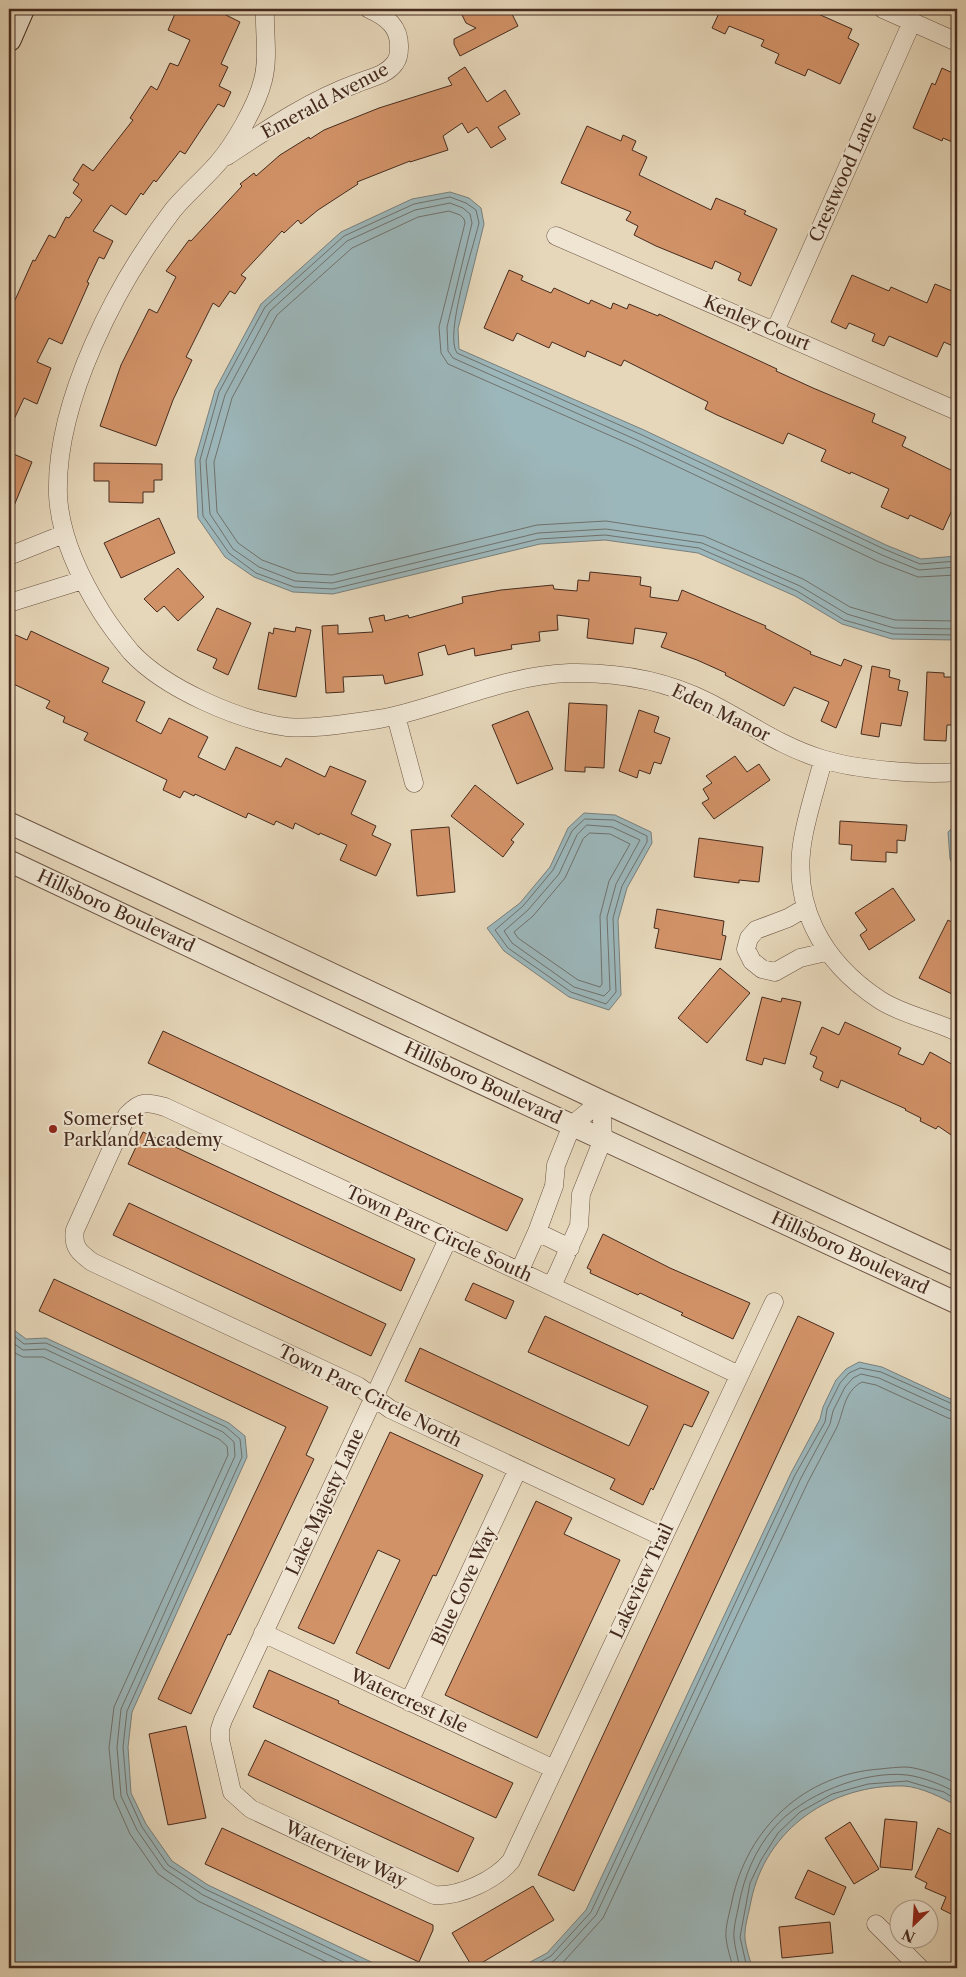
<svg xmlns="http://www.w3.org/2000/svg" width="966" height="1977" viewBox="0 0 966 1977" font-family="'Libre Caslon Text',serif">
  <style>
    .water { fill: #9cb7bb; stroke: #797f7c }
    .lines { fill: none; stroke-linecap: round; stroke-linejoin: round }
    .shore { stroke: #70716c; stroke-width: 1 }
    .building { fill: #d29268; stroke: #452b1e }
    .minor-casing { stroke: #6d5645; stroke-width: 19 }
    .tertiary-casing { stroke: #6d5645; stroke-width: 23 }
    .secondary-casing { stroke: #452b1e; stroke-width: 26 }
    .minor { stroke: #efe5d2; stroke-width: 18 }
    .tertiary { stroke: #efe5d2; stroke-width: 21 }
    .secondary { stroke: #efe5d2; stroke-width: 24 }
    .poi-dot { fill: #8f2418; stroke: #efe5d2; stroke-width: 2 }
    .labels { text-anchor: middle; stroke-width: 4; stroke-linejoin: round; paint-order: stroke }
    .street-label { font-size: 18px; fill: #452b1e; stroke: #efe5d2 }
    .poi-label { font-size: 18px; fill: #452b1e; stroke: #efe5d2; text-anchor: start }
  </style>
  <rect width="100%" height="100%" fill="#e6d7ba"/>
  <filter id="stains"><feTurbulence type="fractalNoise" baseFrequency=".004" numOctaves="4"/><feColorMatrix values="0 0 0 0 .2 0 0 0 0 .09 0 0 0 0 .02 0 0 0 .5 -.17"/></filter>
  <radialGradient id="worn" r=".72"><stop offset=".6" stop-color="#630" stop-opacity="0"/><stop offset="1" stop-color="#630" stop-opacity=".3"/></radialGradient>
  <path class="water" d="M450,192L469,198L481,208L484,224L458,329L459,349L644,430L886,545L921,559L957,556V640L892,639L842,624L795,596L698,553L605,540L540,544L333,594L293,592L254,577L225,557L198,518L195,460L215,390L261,304L341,232L412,199Z
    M584,813L615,815L651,832L652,843L627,888L618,920L621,995L609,1010L569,997L504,951L487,928L520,903L550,867L568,828Z
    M957,824V872L950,859L948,832Z
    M9,1326L26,1339L46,1338L229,1423L245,1436L247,1457L132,1712L128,1747L131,1793L146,1824L172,1861L208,1885L384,1968H9Z
    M859,1362L882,1367L957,1402V1806C943,1798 921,1787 904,1786C832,1784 766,1828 751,1901C749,1913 744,1927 745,1939C746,1948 750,1959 752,1968H519L547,1953L586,1910L791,1473L820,1419L823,1407L836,1380L846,1369Z"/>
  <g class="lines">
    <path class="shore" d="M957,561L920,564L884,549L642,435L457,353C444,335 473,248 479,223L476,210L466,203L450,197L414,204L344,236L265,307L219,392L200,460L203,516L229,553L256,573L294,587L333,589L539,539L605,535L699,548L797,591L844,620L893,634L957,635
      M957,567L919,570L882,555L639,441L453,358L448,351L447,327L472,223L470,214L463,208L450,203L415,210L347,241L270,311L225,395L206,461L210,514L233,549L259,567L295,581L332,583L538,533L606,529L702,543L800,586L847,614L894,628L957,629
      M957,575L918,577L879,562L636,447L448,364L441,353L439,327L465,223L464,219L460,215L449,211L418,217L352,248L277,315L232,398L214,462L217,512L238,543L262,560L297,573L332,575L537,525L606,521L704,536L803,579L850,607L895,620L957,621
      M585,819L614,820L647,836V842L622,886L613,918L616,992L606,1004L571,992L508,948L495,930L523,906L553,870L572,831Z
      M587,825L612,827L640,840L616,884L607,917L610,990L604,996L574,987L512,943L504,931L528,910L559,874L577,835Z
      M590,833L610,834L630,844L609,881L600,916L602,984L600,987L578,980L518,938L514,932L533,916L565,878L583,839Z
      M9,1332L24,1344L46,1343L226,1427L240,1439L242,1457L127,1711L123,1747L127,1794L142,1827L168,1865L205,1889L371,1968
      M9,1340L23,1350L45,1349L223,1432L234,1442L235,1456L121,1709L117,1747L121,1796L137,1830L164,1869L203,1895L356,1968
      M9,1350L23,1357H43L219,1439L227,1446L228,1455L114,1707L109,1748L114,1798L130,1834L158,1874L198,1901L339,1968
      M530,1968L551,1956L591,1912L795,1475L825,1422L827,1409L840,1383L849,1373L860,1368L881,1372L957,1406
      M542,1968L555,1960L596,1915L801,1478L830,1424L833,1411L845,1387L853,1378L861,1374L879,1378L951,1411L957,1412
      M558,1968L603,1918L808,1482C817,1464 827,1447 836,1429C844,1413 843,1392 862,1382L876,1385L948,1418L957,1420
      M733,1968C731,1959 727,1948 726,1938C725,1926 730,1912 732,1901C747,1828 805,1774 880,1769C889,1768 898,1767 907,1767C920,1768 946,1777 957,1784
      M740,1968C738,1959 735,1948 734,1938C733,1928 737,1915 739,1904C744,1877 755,1850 773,1829C801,1795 864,1770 907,1775C923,1777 943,1785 957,1793
      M747,1968L740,1937L750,1883L761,1860L778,1833L800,1812L832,1794L868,1784L907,1781L944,1792L957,1800"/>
  </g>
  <path class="building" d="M177,9H214L240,22L221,64L228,67L219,86L231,92L224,107L218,104L185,154L180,151L156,182L154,180L143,195L141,193L126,215L111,205L93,231L113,241L104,259L99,257L87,282L89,283L62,344L49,338L37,362L51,368L37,404L24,398L9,430V298L15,300L33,260L35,261L49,235L55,238L66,217L69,218L82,200L73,193L79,184L73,180L83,164L93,171L133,120L130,118L151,86L157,90L170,63L178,66L190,40L168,30Z
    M459,9H501L504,13L510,10L518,26L460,56L454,44V39L476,28L466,23Z
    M721,9H807L852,29L848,38L859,44L840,84L808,69L805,76L775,63L779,54L761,46L764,40L729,26L725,34L712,28Z
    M465,67L487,102L505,90L520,114L498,127L506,139L491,148L477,127L468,133L462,123L443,136L448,150L410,162V161L357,182L358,184L318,210L301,224L298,220L284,233L282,231L241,275L246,278L235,294L230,291L219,307L213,303L186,357L192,360L173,400L156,446L100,426L121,365L149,309L157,313L176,277L166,271L189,240L191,241L242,186L240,184L254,173L256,176L280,155L309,137L310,139L324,130L379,108L452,85L448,78Z
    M942,68L957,75V144L943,138L942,141L913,128L932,83L935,85Z
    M587,126L621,141L623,135L636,141L632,150L647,157L639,175L711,210L716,198L746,211L744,214L777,229L751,286L738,280L741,273L715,261L712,269L656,246L634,235L638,226L626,220L631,212L561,183Z
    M509,270L523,276L521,280L551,293L554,288L589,304L591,300L611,309L613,303L627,309L629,304L658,316L659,314L777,369L776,371L813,388L875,414L872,422L906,437L902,446L957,473V499L943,530L910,515L908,519L881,507L889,489L851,472L850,474L821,461L826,450L788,433L783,444L717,415L705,409L708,402L624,360L621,366L587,351L585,357L552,342L549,348L517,333L513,341L484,328Z
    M852,275L889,291L891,287L927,303L935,284L957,293V348L944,342L937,357L889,336L884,346L872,341L875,334L849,323L846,329L831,322Z
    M9,452L32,462L9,518Z
    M94,463L162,464V480H154V492H143V503L109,502V481H94Z
    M159,518L175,553L121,578L104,543Z
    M178,568L204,597L178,621L164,606L157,612L144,599Z
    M590,572L641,577L640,585L651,587L650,597L678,601L682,590L766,626L765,628L811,652L810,654L841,666L844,659L862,666L836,728L821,721L829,702L794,687L784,706L725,675L726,673L697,660L661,647L667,633L635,628L633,644L587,638L589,619L557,615L558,630L539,632L540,641L511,645L512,649L475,656L474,648L448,655L445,645L418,653L423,675L385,684L383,675L343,677L344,692L326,693L322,626L338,625V634L373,632L369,618L384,615L385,621L408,615L409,618L463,603L462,597L501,590L553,585L554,589L577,591L578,580L589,581Z
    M217,608L251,623L228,675L213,668L217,659L197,650Z
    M296,627L311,630L296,697L258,689L269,632L273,634L274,628L295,632Z
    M31,631L109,668L102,682L145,702L136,721L161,734L169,718L208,737L198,757L225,770L236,747L281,767L286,758L325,777L330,766L366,781L351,814L376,826L372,835L391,844L376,876L340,860L347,845L320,833L319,835L295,823L293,829L276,821L274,825L248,813L246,818L195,794L194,796L184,791L180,798L163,790L167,780L84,740L88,733L63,722L65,717L46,708L50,701L9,682V632L27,640Z
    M872,666L890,670L889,677L900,680L898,690L908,692L901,726L881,723L879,737L861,734Z
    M927,672L944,673V677H957V725H947L946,741L924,740Z
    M569,703L607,705L604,768L585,767V772L565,771Z
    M639,710L659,717L654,732L670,738L661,764L654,762L650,774L639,770L637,778L619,771Z
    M528,711L553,769L517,784L492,725Z
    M735,756L747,772L759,764L770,780L714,819L702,803L709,799L703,789L712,783L706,776Z
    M475,785L524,824L511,840L514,842L503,857L451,816Z
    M840,821L907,825L905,841L897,840V853L886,852V862L851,860L852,845L839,844Z
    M449,827L455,892L417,896L411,830Z
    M699,838L763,847L759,882L739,880V883L694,877Z
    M893,888L915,920L869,950L860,935L867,930L855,913Z
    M657,909L724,921L722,935L726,936L721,960L655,948L659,929L654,928Z
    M948,920L957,925V988L954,995L919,978Z
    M720,968L750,993L707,1043L678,1018Z
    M762,997L781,1002L782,998L801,1002L785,1064L764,1058L762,1065L746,1060Z
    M845,1022L901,1048L898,1054L923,1065L930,1052L957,1067V1139L938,1126L936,1129L920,1121L921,1118L905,1110L906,1109L841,1080L838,1088L820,1080L823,1072L813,1067L817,1057L810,1054L822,1027L839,1035Z
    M163,1031L523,1199L507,1231L148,1063Z
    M143,1132L415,1259L401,1291L128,1164Z
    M129,1203L386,1324L371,1356L113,1235Z
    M603,1234L670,1268L750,1303L733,1339L681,1315L683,1313L659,1302L640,1293L638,1295L590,1273L591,1270L587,1268Z
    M54,1279L328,1407L306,1455L314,1459L230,1635L228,1634L191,1714L158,1699L286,1427L39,1311Z
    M473,1283L514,1301L506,1319L465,1300Z
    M545,1316L709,1392L692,1427L684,1424L653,1490L651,1488L643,1505L610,1489L615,1479L405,1381L420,1348L629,1446L648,1406L528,1352Z
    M798,1316L834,1333L574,1891L538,1875Z
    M390,1432L483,1475L436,1576L433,1575L389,1669L356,1653L400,1560L378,1550L334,1644L298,1628Z
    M536,1501L572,1518L564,1534L620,1560L537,1738L445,1695Z
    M269,1670L339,1701L338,1703L513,1783L496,1818L253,1707Z
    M186,1726L206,1818L168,1825L149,1734Z
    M265,1740L474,1838L458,1872L248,1775Z
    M885,1819L917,1822L912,1870L880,1867Z
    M850,1822L879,1869L854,1884L825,1838Z
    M222,1828L433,1925V1930L419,1962L205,1864Z
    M938,1828L957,1837V1917L941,1909L946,1897L925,1888L927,1883L915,1877Z
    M808,1870L846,1887L834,1915L795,1898Z
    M533,1886L554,1920L473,1968L452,1933Z
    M830,1922L833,1953L782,1958L779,1927Z"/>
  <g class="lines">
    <g class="minor-casing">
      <path id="minor" d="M265,9C264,32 269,57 263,80C257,105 234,145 217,164C203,180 186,194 173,210C117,283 55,401 58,495C60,537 80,578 102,613C111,627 121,640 131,652C164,688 239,721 287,727C308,729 331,726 351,723C367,721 383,719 398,715C455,701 510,675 569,673C617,672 665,680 708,702C746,721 781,747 822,759C857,770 922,775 957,772
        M883,9L957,42
        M227,156C268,129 309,101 355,84C368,78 386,76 395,63C398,59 399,53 399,48C400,27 387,17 369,9
        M556,236L957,411
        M775,331L912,22
        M9,556L64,534
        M9,603L83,580
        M396,716L414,783
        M823,760C817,784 809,808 804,833C789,904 822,962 880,1000C903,1015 933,1020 957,1032
        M805,908L788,918L756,930L749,938L746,949L752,961L762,969L775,972L800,958L826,952
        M537,1232L570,1248
        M448,1239L223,1720L220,1729V1740L232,1792L251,1809L434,1895C460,1897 495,1880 511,1861L774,1302
        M520,1270L537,1232L554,1186L556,1165L572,1125L601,1101
        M552,1286L579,1226L581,1194L603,1139L601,1101
        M663,1537L390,1409L358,1386L92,1262C80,1253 72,1247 75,1230L127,1115C141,1100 147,1102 165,1107C357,1196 549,1284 739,1375
        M263,1633L554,1769
        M409,1702L518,1469
        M876,1924L920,1968"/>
    </g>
    <g class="tertiary-casing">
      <path id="tertiary" d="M9,823L152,889L601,1101L957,1265
        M9,861L418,1054L957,1303"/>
    </g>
    <g class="secondary-casing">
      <path id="secondary" d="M9,39L22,9"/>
    </g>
    <use href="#minor" class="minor"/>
    <use href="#tertiary" class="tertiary"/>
    <use href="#secondary" class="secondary"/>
  </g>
  <circle class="poi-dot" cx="53" cy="1129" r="5"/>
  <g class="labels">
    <g class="street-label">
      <text transform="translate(325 101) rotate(-28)" y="6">Emerald Avenue</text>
      <text transform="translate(843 177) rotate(-66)" y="6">Crestwood Lane</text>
      <text transform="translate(757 323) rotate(23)" y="6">Kenley Court</text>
      <text transform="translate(721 713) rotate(26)" y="6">Eden Manor</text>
      <text transform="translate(116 911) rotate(25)" y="6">Hillsboro Boulevard</text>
      <text transform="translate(483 1083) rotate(25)" y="6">Hillsboro Boulevard</text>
      <text transform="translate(439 1234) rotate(25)" y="6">Town Parc Circle South</text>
      <text transform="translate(850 1253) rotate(25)" y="6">Hillsboro Boulevard</text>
      <text transform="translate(370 1396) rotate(27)" y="6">Town Parc Circle North</text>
      <text transform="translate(325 1502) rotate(-65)" y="6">Lake Majesty Lane</text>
      <text transform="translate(642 1581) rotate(-65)" y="6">Lakeview Trail</text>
      <text transform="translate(464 1586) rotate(-65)" y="6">Blue Cove Way</text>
      <text transform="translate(409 1701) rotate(25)" y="6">Watercrest Isle</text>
      <text transform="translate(346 1854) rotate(25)" y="6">Waterview Way</text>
    </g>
    <g class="poi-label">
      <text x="63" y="1125">Somerset<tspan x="63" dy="21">Parkland Academy</tspan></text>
    </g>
  </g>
  <rect width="966" height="1977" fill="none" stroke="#e6d7ba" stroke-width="30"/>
  <rect x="10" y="10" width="946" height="1957" fill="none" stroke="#452b1e" stroke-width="2.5"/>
  <rect x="15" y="15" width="936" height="1947" fill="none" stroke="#452b1e"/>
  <g transform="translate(914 1924) rotate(205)"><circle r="24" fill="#efe5d2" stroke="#ab9b8a"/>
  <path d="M0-4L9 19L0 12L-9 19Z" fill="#8f2418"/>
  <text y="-8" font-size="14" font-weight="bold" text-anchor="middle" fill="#452b1e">N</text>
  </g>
  <rect width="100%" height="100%" filter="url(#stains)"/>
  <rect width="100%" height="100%" fill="url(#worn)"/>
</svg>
